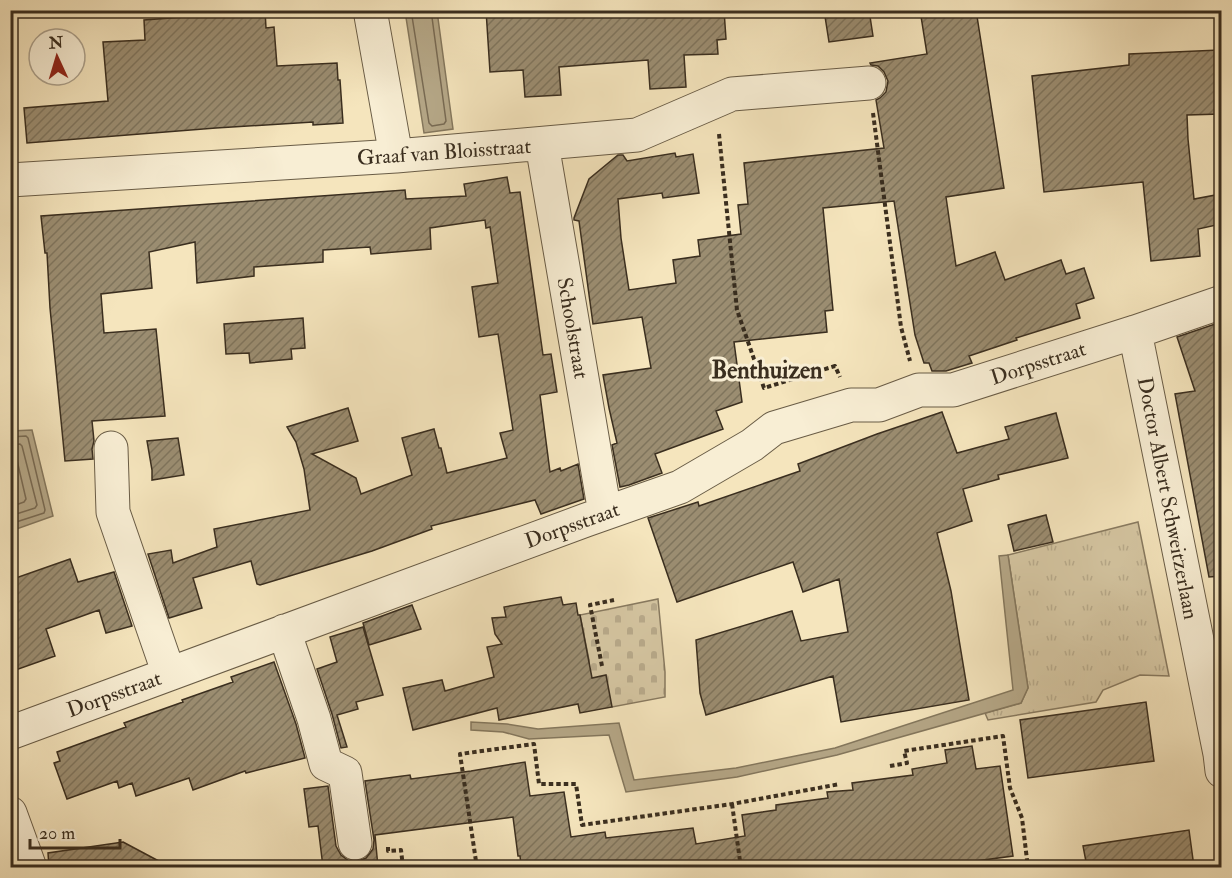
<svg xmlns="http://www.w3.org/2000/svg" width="1232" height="878" viewBox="0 0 1232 878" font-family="'IM FELL Double Pica',serif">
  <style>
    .grass { fill: url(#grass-tufts); stroke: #887a60; stroke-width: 1.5 }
    .cemetery { fill: url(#cemetery-stones); stroke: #887a60; stroke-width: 1.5 }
    .water { fill: #b5a787; stroke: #84775d; stroke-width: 1.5 }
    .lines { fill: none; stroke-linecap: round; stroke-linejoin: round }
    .shore { stroke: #786a53; stroke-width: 1.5 }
    .building { fill: url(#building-hatch); stroke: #3a2e1f; stroke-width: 1.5 }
    .minor-casing { stroke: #695c46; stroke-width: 35 }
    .path { stroke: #3a2e1f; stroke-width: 4; stroke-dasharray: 4.5 3; stroke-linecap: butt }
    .minor { stroke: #f8eed4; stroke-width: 33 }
    .labels { text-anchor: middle; stroke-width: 6; stroke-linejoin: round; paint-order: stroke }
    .street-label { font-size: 21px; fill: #3a2e1f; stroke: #f8eed4 }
    .quarter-label { font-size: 24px; font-weight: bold; fill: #3a2e1f; stroke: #f8eed4 }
  </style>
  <defs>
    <pattern id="grass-tufts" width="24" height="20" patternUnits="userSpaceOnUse" patternTransform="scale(1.5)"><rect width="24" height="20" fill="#d5c6a2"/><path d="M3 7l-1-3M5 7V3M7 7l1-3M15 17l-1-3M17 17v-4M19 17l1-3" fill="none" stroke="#b8aa8b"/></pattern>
    <pattern id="cemetery-stones" width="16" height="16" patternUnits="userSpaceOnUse" patternTransform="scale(1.5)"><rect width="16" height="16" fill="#d5c6a2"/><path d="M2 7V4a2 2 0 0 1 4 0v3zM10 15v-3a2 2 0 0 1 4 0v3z" fill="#b8aa8b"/></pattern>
    <pattern id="building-hatch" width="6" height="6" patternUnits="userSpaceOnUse" patternTransform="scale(1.5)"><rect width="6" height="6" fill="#9b8d71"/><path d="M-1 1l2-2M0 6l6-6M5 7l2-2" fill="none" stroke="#7f745c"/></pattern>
  </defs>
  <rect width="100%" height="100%" fill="#f5e5bd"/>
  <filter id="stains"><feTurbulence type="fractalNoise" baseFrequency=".00333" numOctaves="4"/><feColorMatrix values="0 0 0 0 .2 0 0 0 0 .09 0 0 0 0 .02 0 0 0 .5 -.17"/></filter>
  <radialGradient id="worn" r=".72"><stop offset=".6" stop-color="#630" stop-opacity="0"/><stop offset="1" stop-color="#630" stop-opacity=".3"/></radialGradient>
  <path class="grass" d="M1138,522L1169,676L1140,675L1103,690L1096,702L988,720L985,713L1021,703L1028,688L1008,555Z"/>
  <path class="cemetery" d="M658,599L665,672V697L612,707L589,679V660L580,615Z"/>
  <path class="water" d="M405,11H437L453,129L424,133Z
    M32,430L53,516L11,531V431Z
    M1008,555L1028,688L1021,703L837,755L737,777L626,792L609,735L529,739L503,732L471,730V722L507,724L538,729L619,723L634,780L736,768L835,748L1013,690L999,556Z"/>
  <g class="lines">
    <path class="shore" d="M411,10L429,123L432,126L444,124L446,121L431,10
      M10,437L26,436L28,438L45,510L44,513L10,524
      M10,445L20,444L22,446L37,505L35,508L10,516
      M10,454L16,456L26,499L24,502L10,507"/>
  </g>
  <path class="building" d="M243,10H265L266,28L274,27L277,66L337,63L338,80H340L343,123L313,125V122L216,128L27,143L24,108L108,101L103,42L145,40L144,20L197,16V14Z
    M486,10H724L726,39L717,40L718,54L684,55L686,87L650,89L648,60L559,67L561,95L525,97L523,70L490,72Z
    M824,10H869L873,36L829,42Z
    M920,10H976L1004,188L946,197L956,266L995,252L1005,280L1061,260L1066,274L1084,268L1094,298L1076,304L1080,318L1016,338L1017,340L969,356L972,363L946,371H932L929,363H924L915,335L894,201L823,208L833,310L825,311L827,332L734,342L742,402L716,411L723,429L655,454L662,473L629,485L620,487L612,445L617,443L609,408L603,375L651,368L642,317L593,324L579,221L574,220V218L589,179L618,155H623L627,161L675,153L676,157L693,154L699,193L663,198L662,193L618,199L621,238L629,290L676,283L673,260L700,256L698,240L741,234L738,205L748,204L744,163L884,148L876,100L880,98L886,92L888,81L884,72L878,66L871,65L870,63L927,54Z
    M1219,50L1221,114L1187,115L1188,139L1194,199L1221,194V224L1198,229L1200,256L1151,261L1143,182L1044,192L1032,76L1129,65V54Z
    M507,177L510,193L520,192L543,355L551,354L557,392L540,395L550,472L560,468L561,471L578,464L584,499L541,514L535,500L431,526L432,529L372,551L260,585L257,584L251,561L193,578L202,608L169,618L148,554L171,550L173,563L217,547L214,529L310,510L304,469L296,442L287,427L348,408L358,441L312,454L356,478L361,494L412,475L402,438L434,429L439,448H441L447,473L507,458L500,433L513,430L498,334L479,337L472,287L498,283L490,227L486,228L485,220L430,228L431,249L371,254L370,247L323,250V262L254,267V276L197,283L195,242L149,252L152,288L101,294L104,333L156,329L165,416L92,421L94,441L92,449L93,459L65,461L50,308L47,253H45L41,216L405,190L406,199L466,196L464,184Z
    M303,318L305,348L291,349L292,359L250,363L249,353L226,354L224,324Z
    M1221,322V576L1209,577L1175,394L1195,391L1177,337Z
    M942,412L957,453L1009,439L1005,427L1056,413L1068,458L998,475L999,479L963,489L972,521L937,533L951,591L969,700L841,722L833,676L706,715L700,693L696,640L792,611L801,641L848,632L839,579L803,592L793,562L677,602L648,518L698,502L699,506L800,471L798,464L877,434Z
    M178,438L184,475L152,480V470L147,441Z
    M1046,515L1053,542L1014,551L1008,525Z
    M70,559L78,582L114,572L132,626L106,633L99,610L46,629L55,656L10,672V580Z
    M561,597L563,605L576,603L578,615H580L592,678L606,675L612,707L580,713L578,704L499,720L497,708L413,730L403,688L442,680L445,691L494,677L487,647L502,644L495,634L492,618L506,617L504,607Z
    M412,605L421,629L369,645L363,623Z
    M363,627L383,695L356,702L358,709L337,715L347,747L341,748L332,714L317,669L337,662L330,637Z
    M274,662L296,724L305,758L246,773L245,771L193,790L189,778L136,796L132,783L119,788L117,781L67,799L54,763L60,761L57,752L126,727L124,723L183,702L182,700L233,682L231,677Z
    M1146,702L1154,761L1028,778L1020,720Z
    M972,746L976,769L1000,766L1013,856L961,863L956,867H785L784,862L745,867H556L555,860L521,865L520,856H518L513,817L375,835L378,867H323L318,826L309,827L304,789L328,786L336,846L341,855L349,861H358L366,858L373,849L374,840L365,781L410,775L411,779L471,771L525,762L530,796L564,792L571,837L605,832L606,838L693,828L696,844L745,836L742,815L776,810V805L828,798L827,792L853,790L852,783L913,775L912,769L947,763L945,750Z
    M1189,830L1194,867H1087L1083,846Z
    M123,842L170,867H49L48,853Z"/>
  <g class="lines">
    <g class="minor-casing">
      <path id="minor" d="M370,10L396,156
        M542,144L605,513
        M10,180L396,156L637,135L732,94L869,83
        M1135,332L1220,754L1222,771
        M111,448L113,512L169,674
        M284,631L314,719L326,764L345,773L355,843
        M10,733L586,520L680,487L752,445L774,428L851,405H879L919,390H953L1135,332L1222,302
        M10,813L30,868"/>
    </g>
    <path class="path" d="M873,113L901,327L910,361
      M719,134L737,310L764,388L835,366L840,377
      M602,666L590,605L614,600
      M890,766L907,763L904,751L1003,736L1010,788L1022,818L1028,868
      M732,804L741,868
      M388,847V851L401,850L403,867L418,866V868
      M477,868L460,754L534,744L539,784H576L582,825L732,804L840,784"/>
    <use href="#minor" class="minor"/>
  </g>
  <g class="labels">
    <g class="street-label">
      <text transform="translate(444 152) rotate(-4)" y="7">Graaf van Bloisstraat</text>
      <text transform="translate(573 328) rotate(80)" y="7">Schoolstraat</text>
      <text transform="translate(1038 363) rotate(-18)" y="7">Dorpsstraat</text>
      <text transform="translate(1168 498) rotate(79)" y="7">Doctor Albert Schweitzerlaan</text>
      <text transform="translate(572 525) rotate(-20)" y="7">Dorpsstraat</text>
      <text transform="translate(114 694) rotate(-20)" y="7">Dorpsstraat</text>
    </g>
    <g class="quarter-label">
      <text x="767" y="378">Benthuizen</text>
    </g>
  </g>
  <rect width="1232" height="878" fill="none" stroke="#f5e5bd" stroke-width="36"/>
  <rect x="12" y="12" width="1208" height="854" fill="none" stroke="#3a2e1f" stroke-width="3"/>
  <rect x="18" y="18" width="1196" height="842" fill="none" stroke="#3a2e1f" stroke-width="1.5"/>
  <g transform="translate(57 57) rotate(356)"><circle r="28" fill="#f8eed4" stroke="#aca18c" stroke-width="1.5"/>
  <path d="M0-4.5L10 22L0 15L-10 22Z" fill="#8f2418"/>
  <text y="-9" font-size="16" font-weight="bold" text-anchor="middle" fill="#3a2e1f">N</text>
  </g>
  <path d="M30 839v9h90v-9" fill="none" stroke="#3a2e1f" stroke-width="3"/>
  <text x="39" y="839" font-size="18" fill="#3a2e1f" stroke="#f8eed4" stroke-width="4.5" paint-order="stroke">20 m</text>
  <rect width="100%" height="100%" filter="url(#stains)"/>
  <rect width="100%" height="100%" fill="url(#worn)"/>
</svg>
